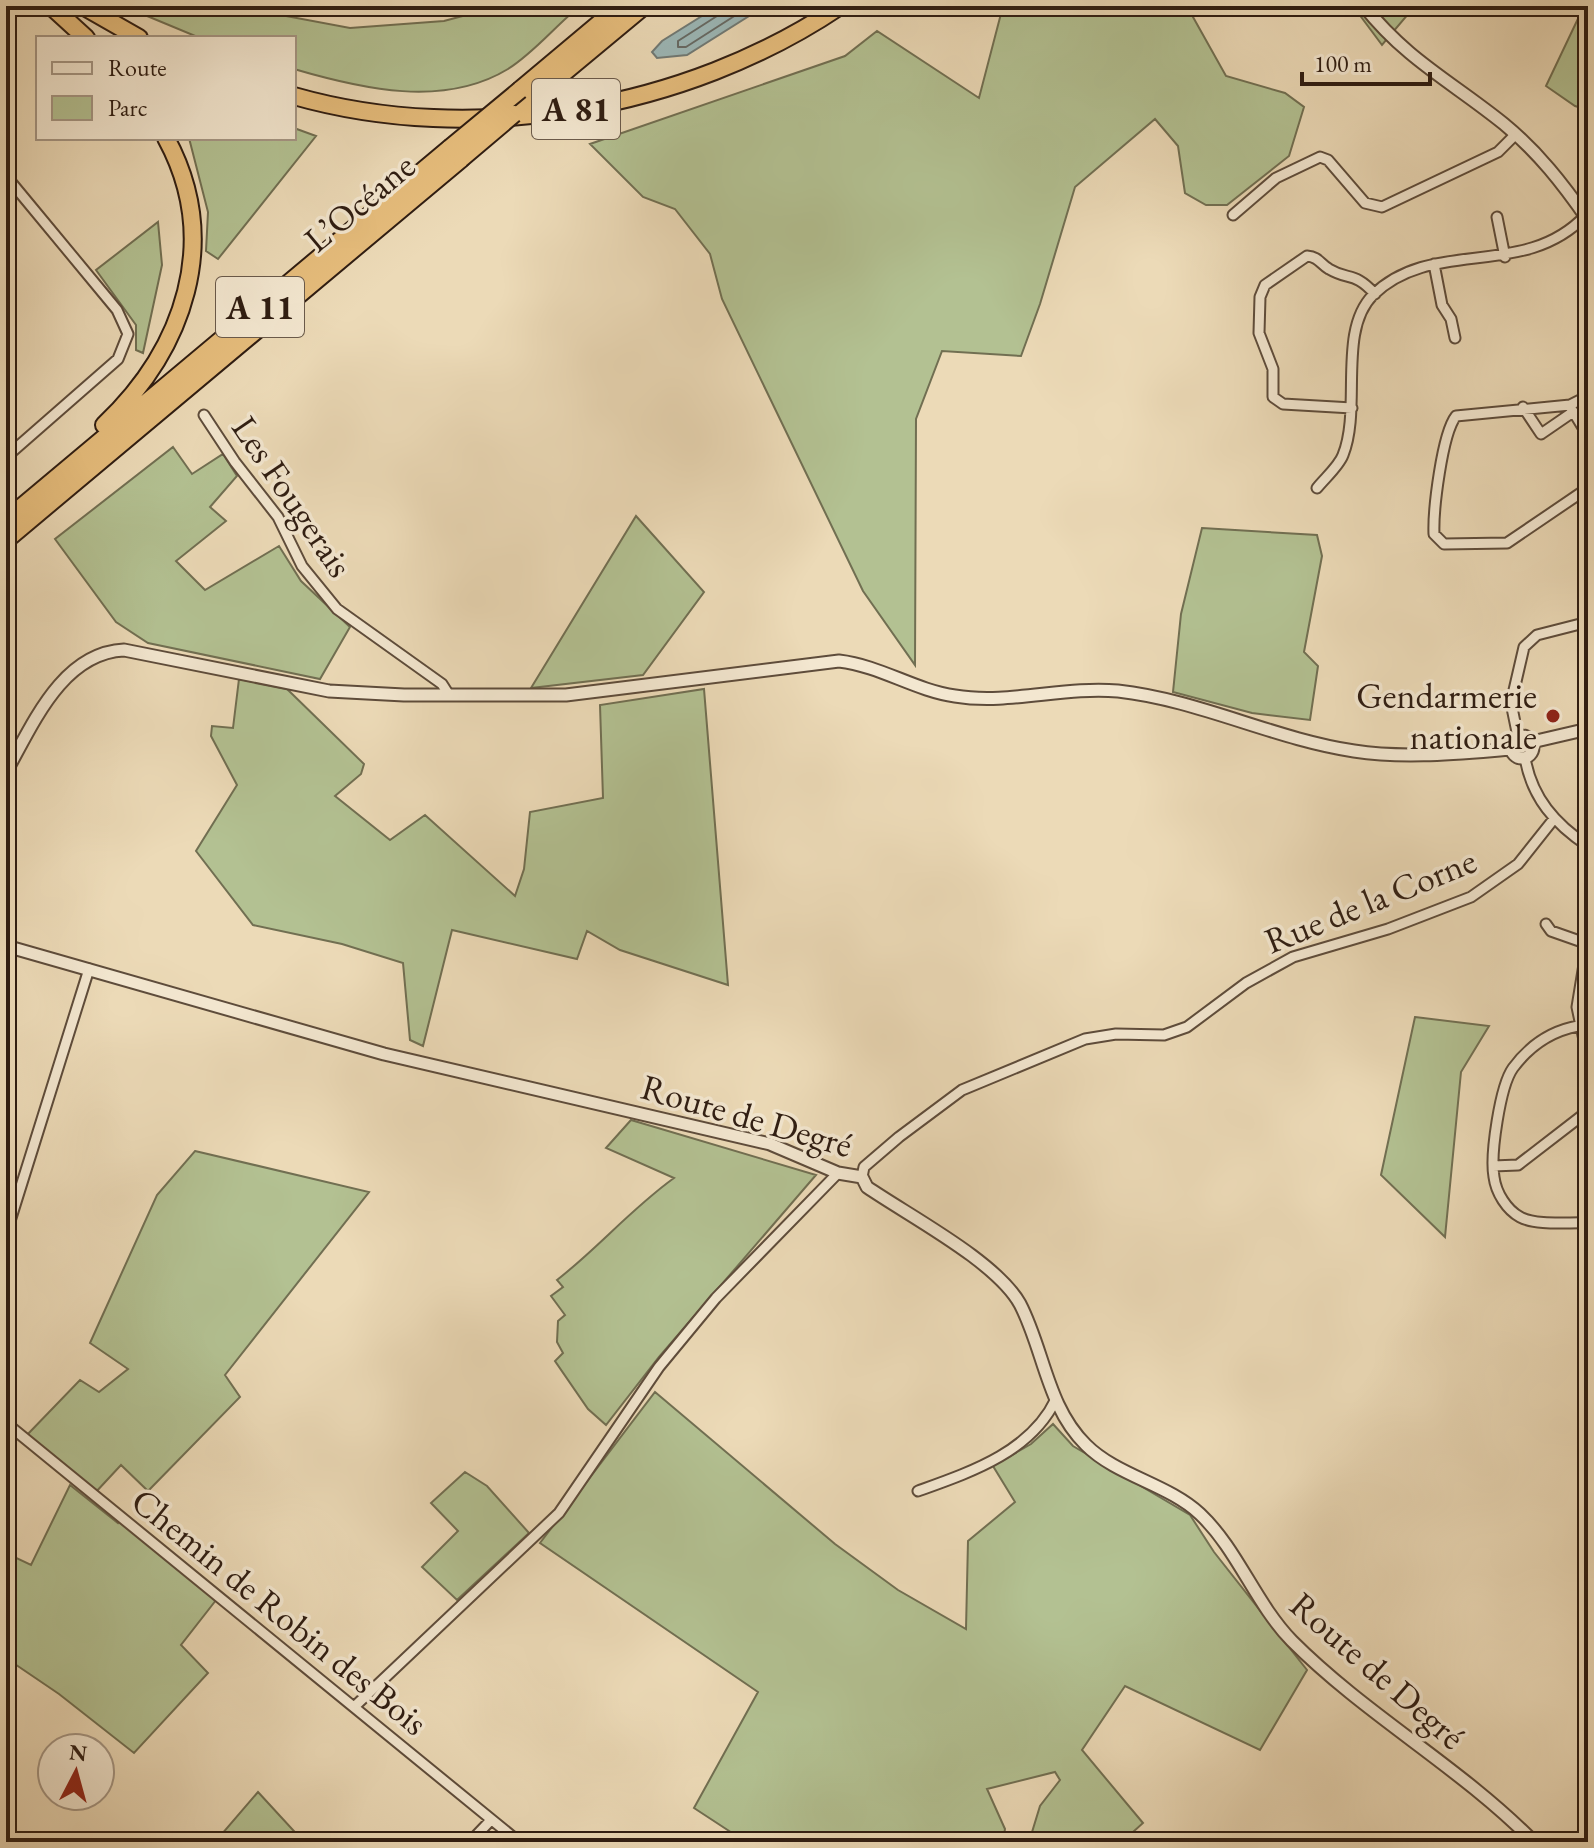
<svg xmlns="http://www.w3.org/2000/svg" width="1594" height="1848" viewBox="0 0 1594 1848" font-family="'EB Garamond',serif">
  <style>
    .green { fill: #b3c192; stroke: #716f52; stroke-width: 2 }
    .water { fill: #9cb8b8; stroke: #707a76; stroke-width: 2 }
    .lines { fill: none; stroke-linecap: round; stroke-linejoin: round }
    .shore { stroke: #666a65; stroke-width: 2 }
    .minor-casing { stroke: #5e4c3b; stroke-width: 13 }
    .tertiary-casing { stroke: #5e4c3b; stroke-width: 15 }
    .motorway-casing { stroke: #2f1d12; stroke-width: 20 }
    .minor { stroke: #f3e7d0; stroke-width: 9 }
    .tertiary { stroke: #f3e7d0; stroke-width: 11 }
    .motorway { stroke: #e6bd7c; stroke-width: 16 }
    .motorway-bridge-casing { stroke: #2f1d12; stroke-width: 20; stroke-linecap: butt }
    .motorway-bridge { stroke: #e6bd7c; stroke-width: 16 }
    .poi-dot { fill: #8f2418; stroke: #f3e7d0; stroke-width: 3 }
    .labels { text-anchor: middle; stroke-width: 7; stroke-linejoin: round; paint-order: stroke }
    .shield { fill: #f3e7d0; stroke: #6a5a4b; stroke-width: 2 }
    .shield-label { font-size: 34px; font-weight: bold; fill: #2f1d12 }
    .street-label { font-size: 36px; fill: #2f1d12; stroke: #f3e7d0 }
    .poi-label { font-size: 36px; fill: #2f1d12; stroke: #f3e7d0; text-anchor: end }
  </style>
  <rect width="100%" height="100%" fill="#ecdab7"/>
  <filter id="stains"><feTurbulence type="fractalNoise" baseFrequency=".0025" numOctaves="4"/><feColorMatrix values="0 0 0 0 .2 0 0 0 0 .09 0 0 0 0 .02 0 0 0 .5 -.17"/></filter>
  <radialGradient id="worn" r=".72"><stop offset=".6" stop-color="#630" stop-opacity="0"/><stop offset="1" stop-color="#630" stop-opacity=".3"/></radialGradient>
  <path class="green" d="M123,6H232L350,28L444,21L500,6H573V12C552,30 532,54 508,69C444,108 362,89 294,69V38H200Z
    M1003,6H1194L1193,17L1226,76L1285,93L1304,107L1289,156L1227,205H1206L1185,193L1178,146L1155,119L1075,187L1040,304L1021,356L942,351L916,419L915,665L863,591L722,299L710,254L675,209L643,197L590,144L845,56L877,31L979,98Z
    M1353,6H1415L1382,45Z
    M1584,6H1588V110L1575,106L1546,86Z
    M294,128L316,136L218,259L206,251L208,212L189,138H294Z
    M158,222L162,265L143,353L136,350V325L96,270Z
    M173,447L192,474L223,454L237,476L210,507L226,521L176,561L205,590L279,546L301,581L350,627L320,679L148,643L116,622L55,539Z
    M636,516L704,592L643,675L531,688Z
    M1202,528L1317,535L1322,556L1304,652L1318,666L1310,720L1252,713L1173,692L1181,614Z
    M239,679L287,689L364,764L361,774L335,796L390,840L425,815L515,896L524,869L530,812L603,798L600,705L704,689L728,985L620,950L587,931L577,959L452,930L423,1046L410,1040L403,963L342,944L253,925L196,851L237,785L211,736L212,726L233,728Z
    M1415,1017L1489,1026L1461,1072L1445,1237L1381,1175Z
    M631,1120L816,1175L659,1357L606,1425L588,1409L555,1361L563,1353L557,1342L558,1321L565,1315L551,1296L563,1287L557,1280C598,1248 631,1209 674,1178L606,1148Z
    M195,1151L369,1192L225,1375L240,1397L148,1491L121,1465L94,1494L26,1436L80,1380L99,1392L128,1369L90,1343L157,1195Z
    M655,1392L835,1544L898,1590L966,1629L968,1541L1015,1502L993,1466L1031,1444L1053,1424L1073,1446L1190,1515L1214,1552L1307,1670L1260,1750L1125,1686L1082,1750L1143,1823L1122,1842H1029L1040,1806L1060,1780L1055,1772L987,1789L1005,1829L1003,1842H746L694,1808L758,1692L540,1543Z
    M465,1472L487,1486L529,1533L457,1600L422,1567L458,1531L431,1503Z
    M70,1485L118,1523L123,1517L220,1595L181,1645L208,1673L134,1753L59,1694L6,1658V1553L31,1565Z
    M258,1792L304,1842H215Z"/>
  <path class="water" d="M718,6H765L687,55L657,58L652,52L662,41Z"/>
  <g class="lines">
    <path class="shore" d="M720,6L717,16L678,41V47H686L750,6"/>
    <g class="minor-casing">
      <path id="minor" d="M6,176L117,310L128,334L118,359L6,457
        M1233,215L1276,178L1320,157L1328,160L1365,203L1382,207L1498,152L1516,134
        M1497,217L1505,257
        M1434,264L1442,305L1451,319L1455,338
        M1588,396L1570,405L1456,416C1442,434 1433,510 1434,534L1444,544L1507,543L1588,488
        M1523,407L1541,434L1573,412
        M1352,408L1283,404L1273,397V369L1259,333L1260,297L1265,285L1307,256C1319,257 1320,264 1329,269C1349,281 1354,271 1375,294
        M1571,408L1588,436
        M204,415L235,462L278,517L302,566L337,609L442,684L449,695
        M1317,488C1325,478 1339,466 1343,455C1362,408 1337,331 1373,295C1432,237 1524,280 1585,216
        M1518,737L1511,703L1524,647L1537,635L1588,622
        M1525,758C1532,798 1555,824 1588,846
        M1546,924L1551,931L1588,944
        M1588,940L1577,1007L1588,1059
        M1578,1026C1551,1031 1530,1045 1513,1068C1500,1086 1490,1155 1494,1177C1496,1193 1507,1210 1520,1217C1537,1226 1569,1222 1588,1223
        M1493,1166L1518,1165L1588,1111
        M862,1177L864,1167L899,1137L962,1090L1085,1039L1116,1034L1164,1035L1187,1027L1246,983L1293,957L1388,929L1471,897L1518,864L1553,820
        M6,1234L89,969
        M6,1423L519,1842
        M918,1491C971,1472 1031,1452 1056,1399
        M354,1707L559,1513L659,1367L716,1298L838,1173
        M470,1842L491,1820"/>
    </g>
    <g class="tertiary-casing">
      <path id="tertiary" d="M1364,6C1407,60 1452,82 1504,124C1538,152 1563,184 1588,220
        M1511 747a11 11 0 1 1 22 0a11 11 0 1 1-22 0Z
        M1532,742L1588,729
        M6,772C33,724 62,653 124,650L329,691L404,695H566L839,661C881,666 914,690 955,696C1009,705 1064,686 1118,691C1199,700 1274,739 1354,751C1405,759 1460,753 1512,749
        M6,946L384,1054L770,1144L838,1173L862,1177L867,1187C909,1216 996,1261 1020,1304C1044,1350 1047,1407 1086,1445C1117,1476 1168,1484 1200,1514C1238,1550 1255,1603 1292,1641C1367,1716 1460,1767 1534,1842"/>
    </g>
    <g class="motorway-casing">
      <path id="motorway" d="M51,6L86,38
        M83,6L139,38
        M520,90L620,6
        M294,96C473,147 686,110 840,6
        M514,114L644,6
        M104,425C184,349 222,241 166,138
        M6,520L450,148
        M6,540L461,159"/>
    </g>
    <use href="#minor" class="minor"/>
    <use href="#tertiary" class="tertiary"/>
    <use href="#motorway" class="motorway"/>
    <g class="motorway-bridge-casing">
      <path id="motorway-bridge" d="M450,148L520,90
        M461,159L514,114"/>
    </g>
    <use href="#motorway-bridge" class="motorway-bridge"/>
  </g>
  <circle class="poi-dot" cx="1553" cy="716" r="8"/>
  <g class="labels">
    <g class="shield">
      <rect x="532" y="79" width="88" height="60" rx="6"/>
      <rect x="216" y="277" width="88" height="60" rx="6"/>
    </g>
    <g class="shield-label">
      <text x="576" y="121">A 81</text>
      <text x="260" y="319">A 11</text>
    </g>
    <g class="street-label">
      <text transform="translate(359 202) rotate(-40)" y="13">L’Océane</text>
      <text transform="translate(293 496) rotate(56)" y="13">Les Fougerais</text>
      <text transform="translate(1370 900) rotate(-22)" y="13">Rue de la Corne</text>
      <text transform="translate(747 1115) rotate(16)" y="13">Route de Degré</text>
      <text transform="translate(280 1611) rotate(39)" y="13">Chemin de Robin des Bois</text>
      <text transform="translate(1378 1670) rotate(41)" y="13">Route de Degré</text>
    </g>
    <g class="poi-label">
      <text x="1537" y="708">Gendarmerie<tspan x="1537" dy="41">nationale</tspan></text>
    </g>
  </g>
  <rect width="1594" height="1848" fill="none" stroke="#ecdab7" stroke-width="32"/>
  <rect x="8" y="8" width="1578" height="1832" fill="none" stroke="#2f1d12" stroke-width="4"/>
  <rect x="16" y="16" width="1562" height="1816" fill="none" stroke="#2f1d12" stroke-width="2"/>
  <rect x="36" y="36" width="260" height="104" fill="#f3e7d0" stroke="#a59684" stroke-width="2"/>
  <rect x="52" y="62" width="40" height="12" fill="#f3e7d0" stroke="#a59684" stroke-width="2"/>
  <text x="108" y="76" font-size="24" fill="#2f1d12">Route</text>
  <rect x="52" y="96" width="40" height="24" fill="#b3c192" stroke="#a59684" stroke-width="2"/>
  <text x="108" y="116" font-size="24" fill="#2f1d12">Parc</text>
  <g transform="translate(76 1772) rotate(6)"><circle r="38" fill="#f3e7d0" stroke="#a59684" stroke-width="2"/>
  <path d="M0-6L14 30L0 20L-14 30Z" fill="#8f2418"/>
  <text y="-12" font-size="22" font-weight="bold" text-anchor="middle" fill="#2f1d12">N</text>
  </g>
  <path d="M1302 72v12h128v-12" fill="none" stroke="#2f1d12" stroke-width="4"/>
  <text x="1314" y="72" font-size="24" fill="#2f1d12" stroke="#f3e7d0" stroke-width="6" paint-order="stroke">100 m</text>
  <rect width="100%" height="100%" filter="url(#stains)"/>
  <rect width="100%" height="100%" fill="url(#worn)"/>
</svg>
